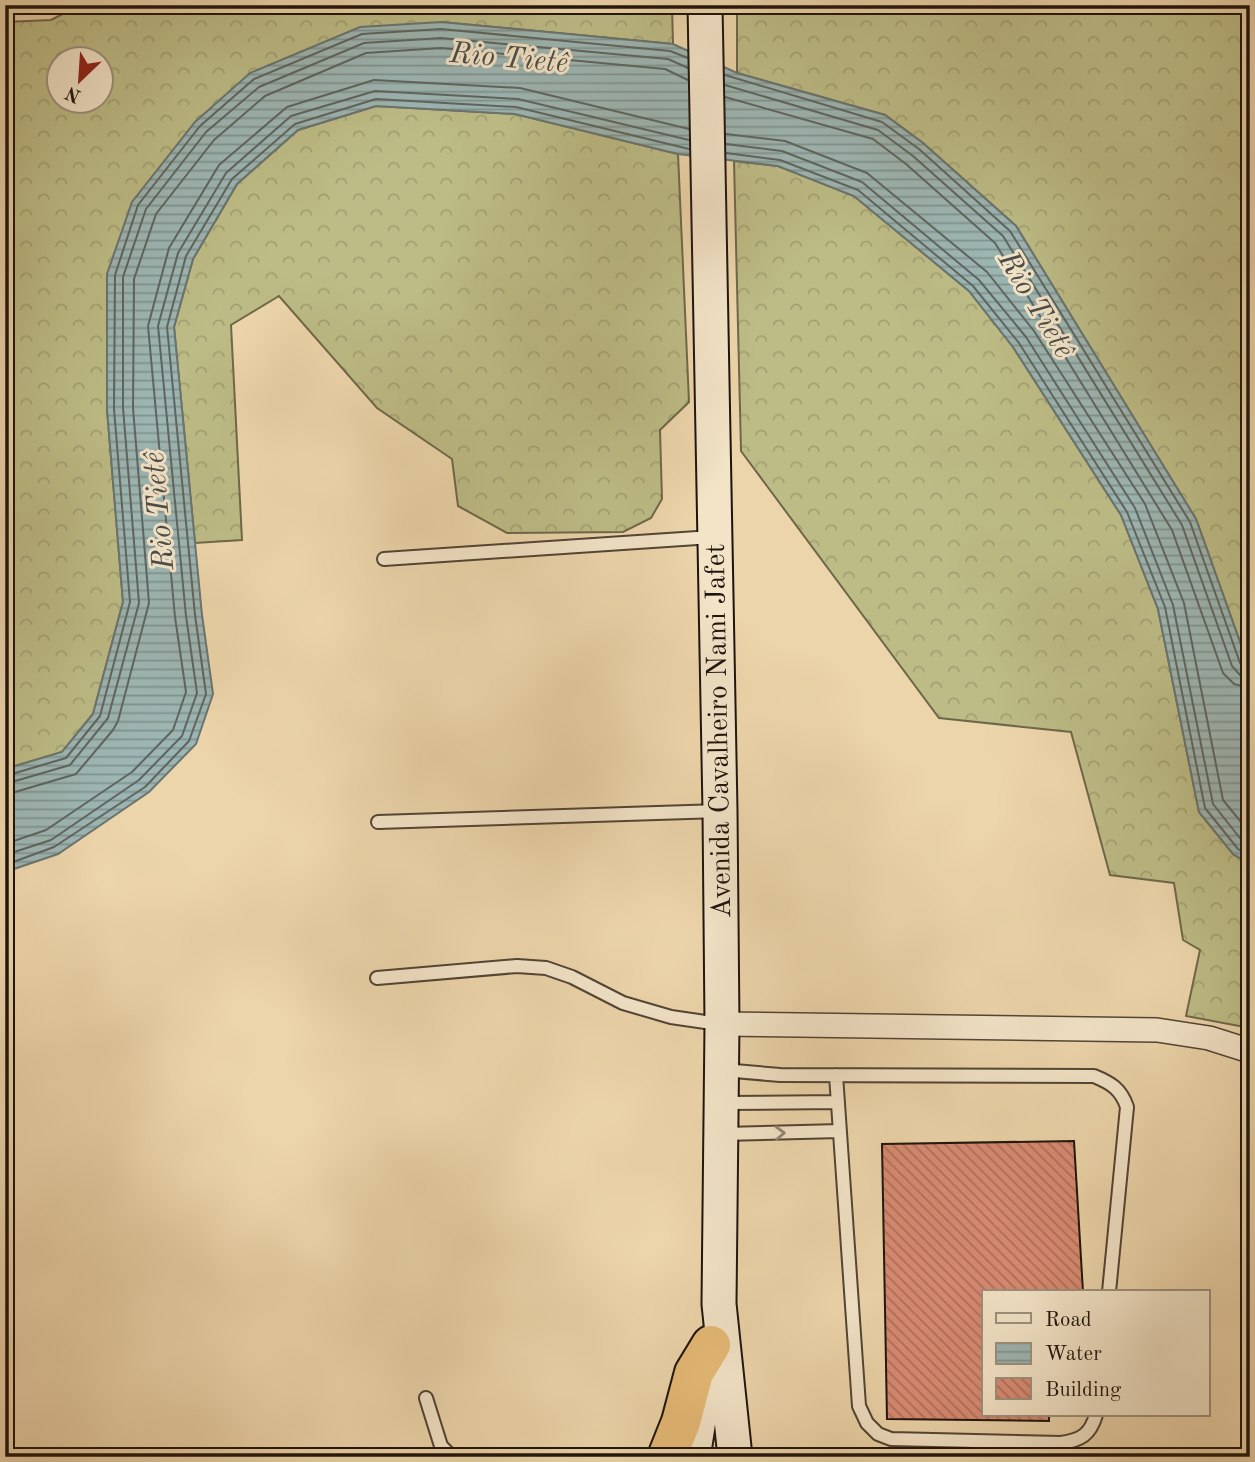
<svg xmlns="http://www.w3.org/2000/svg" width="1255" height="1462" viewBox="0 0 1255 1462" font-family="'Old Standard TT',serif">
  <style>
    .forest { fill: url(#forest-crowns); stroke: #6e684a; stroke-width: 2; fill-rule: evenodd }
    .water { fill: url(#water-rules); stroke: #6a7571; stroke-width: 2 }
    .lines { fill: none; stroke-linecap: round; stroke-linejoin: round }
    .shore { stroke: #5e6560; stroke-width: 2 }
    .building { fill: url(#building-back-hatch); stroke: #1e140e; stroke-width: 2 }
    .lane-casing { stroke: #524435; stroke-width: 16 }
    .street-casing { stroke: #524435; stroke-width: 26 }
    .secondary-casing { stroke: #1e140e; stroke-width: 37 }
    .highway-casing { stroke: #1e140e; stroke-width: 42 }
    .lane { stroke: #f3e4c8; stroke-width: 12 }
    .street { stroke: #f3e4c8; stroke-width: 23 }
    .secondary { stroke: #f3e4c8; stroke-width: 33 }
    .highway { stroke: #e6ba76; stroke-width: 38 }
    .oneway { stroke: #938674 }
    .labels { text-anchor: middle; stroke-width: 6; stroke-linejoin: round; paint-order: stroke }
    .street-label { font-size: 28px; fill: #1e140e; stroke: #f3e4c8 }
    .water-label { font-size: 30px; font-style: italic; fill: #4a4d48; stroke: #f3e4c8 }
  </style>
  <defs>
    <pattern id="forest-crowns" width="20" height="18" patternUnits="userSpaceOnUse" patternTransform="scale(1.75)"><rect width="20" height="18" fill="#bdbc86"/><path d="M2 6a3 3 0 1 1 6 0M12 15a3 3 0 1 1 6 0" fill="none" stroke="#a2a172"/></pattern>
    <pattern id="water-rules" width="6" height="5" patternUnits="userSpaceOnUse" patternTransform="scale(1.75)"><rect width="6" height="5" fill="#9db6b3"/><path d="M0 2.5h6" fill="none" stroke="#7f9390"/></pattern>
    <pattern id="building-back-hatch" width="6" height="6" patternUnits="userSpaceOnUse" patternTransform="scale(1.75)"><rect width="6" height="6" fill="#d98b73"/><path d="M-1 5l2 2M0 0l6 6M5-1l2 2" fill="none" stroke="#af705d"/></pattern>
  </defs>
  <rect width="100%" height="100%" fill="#edd5ab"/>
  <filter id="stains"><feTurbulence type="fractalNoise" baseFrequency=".00286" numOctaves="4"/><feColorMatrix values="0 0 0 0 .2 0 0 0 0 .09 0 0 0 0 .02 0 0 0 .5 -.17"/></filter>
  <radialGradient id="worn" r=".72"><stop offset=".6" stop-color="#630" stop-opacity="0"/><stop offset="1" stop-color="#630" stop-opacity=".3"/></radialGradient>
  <path class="forest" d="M80,5H672L673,44L441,22L108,274L107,409L123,602L93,714L62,752L5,769V22L51,20ZM60,60H102V102H60Z
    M737,5H1250V670L1196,519L1016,226L923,143L885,115L737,73Z
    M376,106L515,114L678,154L689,402L660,430L662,499L651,518L623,532L507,533L458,506L452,459L377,408L279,296L231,325L242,540L195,543L174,327L193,259L237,184L298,130Z
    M734,161L778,166L854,196L969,291L1013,347L1121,515L1158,609L1199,812L1233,854L1250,864V1028L1186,1016L1200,950L1183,940L1174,883L1110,875L1071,732L939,718L741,451Z"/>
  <path class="water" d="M441,22L673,44L737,73L885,115L923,143L1016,226L1196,519L1250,670V864L1233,854L1199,812L1158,609L1121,515L1013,347L969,291L854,196L778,166L678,154L515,114L376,106L298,130L237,184L193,259L174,327L202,615L213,694L196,744L149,792L58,854L5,872V769L62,752L93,714L123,602L107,409V274L132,202L195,122L250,73L360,27Z"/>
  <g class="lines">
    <path class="shore" d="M725,75L882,122L919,149L1010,231L1190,522L1240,663L1244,667L1250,668
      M725,85L878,130L913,156L1003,236L1182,525L1232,666L1240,675L1250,677
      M725,97L873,139L906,164L995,243L1172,530L1223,673L1234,684L1250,688
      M726,134L785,141L867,173L987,272L1034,331L1145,504L1184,603L1223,800L1250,833
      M726,144L782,151L862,182L979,280L1026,337L1135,508L1173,605L1213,804L1243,842L1250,846
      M726,153L780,160L858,190L973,286L1019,343L1127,512L1165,607L1205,808L1238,849L1250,856
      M5,776L66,758L100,716L130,602L114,409L115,275L138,205L200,126L254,79L362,34L441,29L670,51L688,58
      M5,784L70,765L108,718L139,603L123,408V277L146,209L206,132L259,87L364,43L441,38L668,59L688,68
      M5,795L76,774L113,730L118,721L149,603L133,408L134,279L156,214L214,140L265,96L366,53L441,48L665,69L688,80
      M5,844L46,830L132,772L173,730L186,692L175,617L148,326L169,248L219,165L287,107L374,80L520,88L689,129
      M5,855L51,840L139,780L182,736L197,693L186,616L158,326L178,253L226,173L291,116L375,91L518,99L689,140
      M5,865L54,847L145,787L189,741L206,694L195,615L167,327L186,256L232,179L295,124L376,99L516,107L689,149"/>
  </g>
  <path class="building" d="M1074,1141L1083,1292H984V1415H1049V1421L887,1419L882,1144Z"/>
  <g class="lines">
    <g class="lane-casing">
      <path id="lane" d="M384,559L712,537
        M378,822L720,811
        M377,978L517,966L546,968L572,977L623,1003L671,1017L719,1024
        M723,1070L780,1075L1094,1076C1111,1083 1121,1089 1127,1107L1109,1292
        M836,1075L859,1406L867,1423L878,1434L891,1439L1061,1443C1081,1440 1090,1435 1096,1415
        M723,1103L838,1102
        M723,1134L840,1131
        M426,1398L441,1446L452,1457"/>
    </g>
    <g class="street-casing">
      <path id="street" d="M722,1024L1157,1030L1209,1038L1250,1051"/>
    </g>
    <g class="secondary-casing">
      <path id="secondary" d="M705,5L720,811L722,1024L719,1304L735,1457
        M693,1457L704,1389"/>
    </g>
    <g class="highway-casing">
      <path id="highway" d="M667,1457L681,1422L694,1373L711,1345"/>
    </g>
    <use href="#lane" class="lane"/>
    <use href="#street" class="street"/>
    <use href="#secondary" class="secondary"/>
    <use href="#highway" class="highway"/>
  </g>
  <defs><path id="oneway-chevron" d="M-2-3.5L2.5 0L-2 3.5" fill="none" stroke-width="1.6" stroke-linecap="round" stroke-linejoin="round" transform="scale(1.75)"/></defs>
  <use class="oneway" href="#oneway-chevron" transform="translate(780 1133) rotate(-2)"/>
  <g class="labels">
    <g class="street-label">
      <text transform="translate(717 731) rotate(-91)" y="10">Avenida Cavalheiro Nami Jafet</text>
    </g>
    <g class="water-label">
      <text transform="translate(509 57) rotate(5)" y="10">Rio Tietê</text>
      <text transform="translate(1037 304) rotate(59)" y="10">Rio Tietê</text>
      <text transform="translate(158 511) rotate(-95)" y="10">Rio Tietê</text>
    </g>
  </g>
  <rect width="1255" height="1462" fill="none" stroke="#edd5ab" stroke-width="28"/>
  <rect x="7" y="7" width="1241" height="1448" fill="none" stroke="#1e140e" stroke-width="3.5"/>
  <rect x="14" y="14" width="1227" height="1434" fill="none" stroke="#1e140e" stroke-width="2"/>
  <rect x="982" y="1290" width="228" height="126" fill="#f3e4c8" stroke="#9e917e" stroke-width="2"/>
  <rect x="996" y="1313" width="35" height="10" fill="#f3e4c8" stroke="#9e917e" stroke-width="2"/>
  <text x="1045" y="1326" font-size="21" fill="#1e140e">Road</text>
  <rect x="996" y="1343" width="35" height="21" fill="url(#water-rules)" stroke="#9e917e" stroke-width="2"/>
  <text x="1045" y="1360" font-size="21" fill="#1e140e">Water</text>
  <rect x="996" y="1378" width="35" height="21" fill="url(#building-back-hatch)" stroke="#9e917e" stroke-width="2"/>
  <text x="1045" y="1396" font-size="21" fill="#1e140e">Building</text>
  <g transform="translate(80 80) rotate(205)"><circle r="33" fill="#f3e4c8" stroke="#9e917e" stroke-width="2"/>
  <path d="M0-5L12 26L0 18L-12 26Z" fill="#8f2418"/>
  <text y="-10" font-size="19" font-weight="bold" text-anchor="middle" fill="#1e140e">N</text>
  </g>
  <rect width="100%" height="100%" filter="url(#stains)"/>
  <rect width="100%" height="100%" fill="url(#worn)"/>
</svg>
